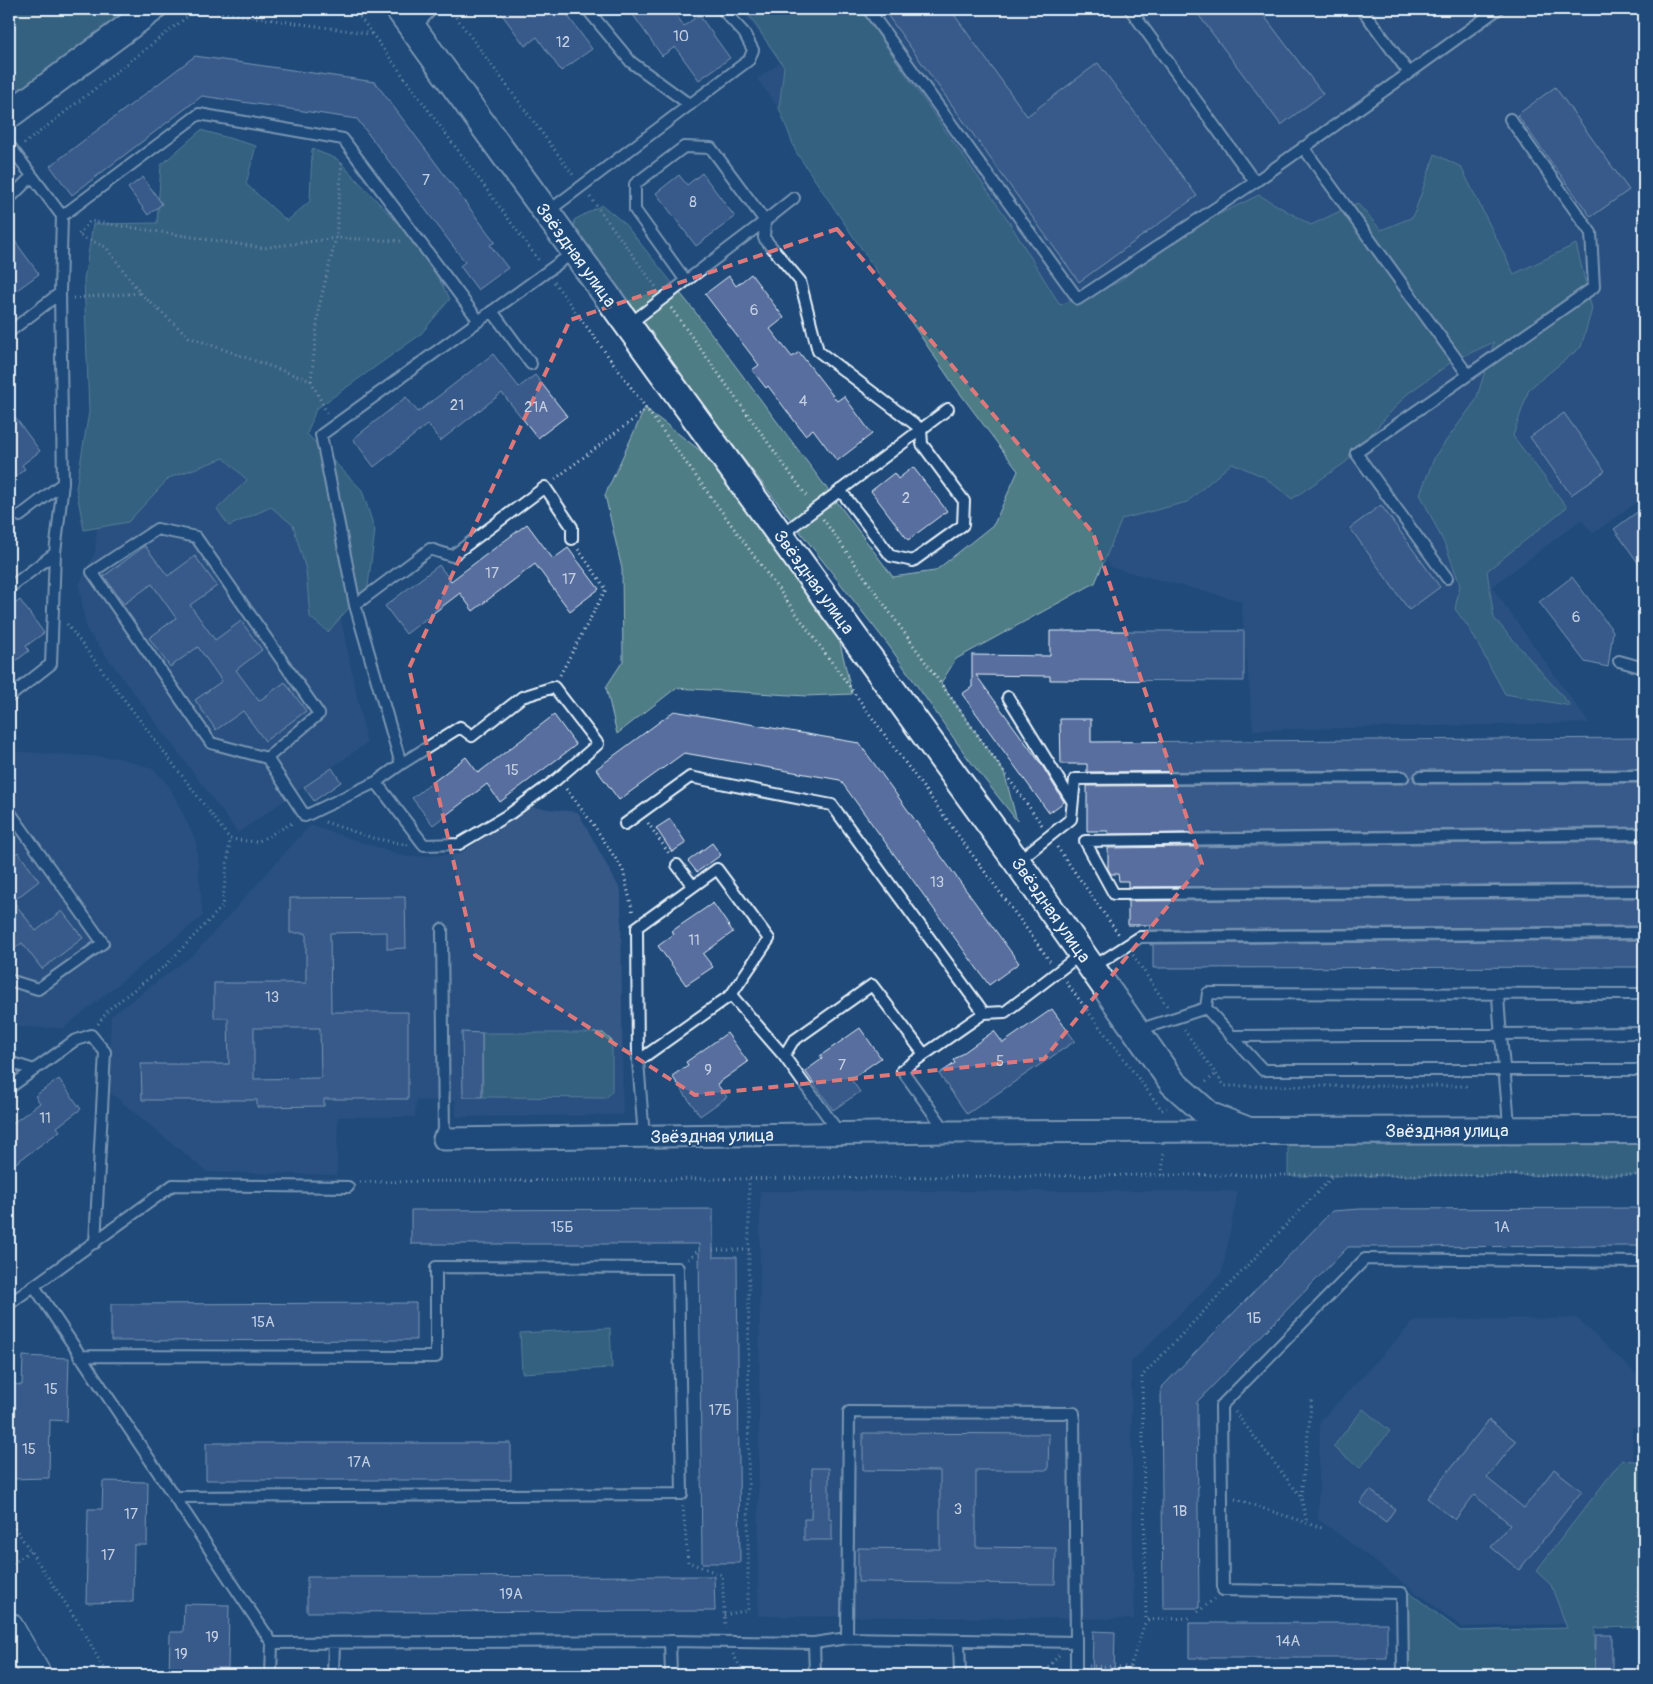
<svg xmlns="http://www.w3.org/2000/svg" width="1653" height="1684" viewBox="0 0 1653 1684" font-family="Pangolin,sans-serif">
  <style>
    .built { fill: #345887 }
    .green { fill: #507d86; stroke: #9cb7bf }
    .building { fill: #586e9e; stroke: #e8f1f8; fill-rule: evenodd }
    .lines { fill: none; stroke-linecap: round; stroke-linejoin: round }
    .service-casing { stroke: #e8f1f8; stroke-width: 14 }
    .minor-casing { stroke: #e8f1f8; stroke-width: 25 }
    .tertiary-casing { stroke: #e8f1f8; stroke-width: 30 }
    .secondary-casing { stroke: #e8f1f8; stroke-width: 31 }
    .path { stroke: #e8f1f8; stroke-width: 3; stroke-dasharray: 1 4; stroke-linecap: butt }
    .service { stroke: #1f4a7a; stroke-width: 10 }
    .minor { stroke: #1f4a7a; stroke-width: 21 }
    .tertiary { stroke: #1f4a7a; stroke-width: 26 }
    .secondary { stroke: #1f4a7a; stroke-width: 28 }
    .marked { fill: none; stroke: #dd787b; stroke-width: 4; stroke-dasharray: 10 6; stroke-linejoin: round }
    .labels { text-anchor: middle; stroke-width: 4; stroke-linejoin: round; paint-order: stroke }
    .number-label { font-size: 15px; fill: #c4d0e2 }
    .street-label { font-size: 18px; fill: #e8f1f8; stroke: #1f4a7a }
  </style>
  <rect width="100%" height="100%" fill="#1f4a7a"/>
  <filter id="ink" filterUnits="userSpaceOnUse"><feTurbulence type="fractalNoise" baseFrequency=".02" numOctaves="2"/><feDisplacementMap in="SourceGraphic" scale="10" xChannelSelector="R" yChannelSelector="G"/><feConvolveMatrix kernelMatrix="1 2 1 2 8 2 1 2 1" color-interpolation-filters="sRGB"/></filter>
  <g filter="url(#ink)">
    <path class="built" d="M740,9H1644V396L1638,405L1644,435V497L1593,534L1581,520L1492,587L1589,723L1253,730L1241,601L1112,568L757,79L781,62Z
      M191,369L307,457L367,743L238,833L86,629L79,585L95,552L101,467Z
      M9,751L120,758L154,769L170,787L196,841L203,916L64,1028L9,1027Z
      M531,807L578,812L621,891L623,1115L456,1117L455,1100L416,1101L415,1117H338L337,1175L207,1172L108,1091L111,1016L194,954L310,825L407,857L459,854Z
      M760,1191H1238L1222,1273L1131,1362L1134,1619L758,1616Z
      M1577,1318L1637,1375L1638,1427L1632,1428L1633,1462H1644V1572L1634,1622L1462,1627L1318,1519L1320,1421L1415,1320Z"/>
    <path class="green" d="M9,9H131L9,98Z
      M745,9H860L1006,217L1060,305L1119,282L1168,239L1259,195L1311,225L1357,203L1381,230L1413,217L1435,154L1461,167L1514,274L1576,244L1592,309L1581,347L1529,389L1513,436L1567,507L1487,571L1494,618L1571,706L1505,694L1469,628L1455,609L1460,585L1447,549L1420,494L1435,456L1476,400L1494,342L1453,361L1406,395L1346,462L1292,499L1264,477L1232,463L1187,502L1122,519L1095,583L956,659L941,683L1004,772L1017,821L967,757L889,646L576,244L574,220L602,205L624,223L693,309L893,577L935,571L994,524L1018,471L953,384L796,152L779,108L784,67Z
      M201,130L256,146L246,184L287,221L310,201L312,149L337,159L420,246L450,299L420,335L316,409L307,434L362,490L375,531L368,586L328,632L310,617L306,570L293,525L271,507L229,526L217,509L247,480L224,458L169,478L128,522L84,530L76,488L89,412L84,280L93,224L157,223L161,165Z
      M645,408L706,455L836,626L852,694L806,696L676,688L617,734L606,687L623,661L622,569L605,495Z
      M482,1033H603L612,1041V1091L606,1098L483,1097Z
      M1644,1130V1175L1288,1176V1131Z
      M610,1328L612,1368L522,1373L520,1333Z
      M1363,1409L1390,1431L1360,1468L1333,1447Z
      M1622,1460L1644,1462V1627L1595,1628V1675H1403L1402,1593L1406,1590L1460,1631L1567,1628L1551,1585L1536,1571Z"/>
    <path class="building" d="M498,9H541L546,16L556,9H563L592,49L561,71L537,37L525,46Z
      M629,9H672L684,26L699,15L730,58L699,80L675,47L662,56Z
      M883,9H950L1027,116L1098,63L1197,196L1079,282Z
      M1194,9H1259L1323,94L1281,125Z
      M195,56L375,82L495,242L490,245L508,268L478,290L460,266L465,262L357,119L202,96L72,195L50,166Z
      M1555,87L1629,190L1591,217L1517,115Z
      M702,173L735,217L696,246L656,193L679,175L687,185Z
      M143,177L162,204L148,215L128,188Z
      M9,233L39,274L9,296Z
      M751,274L784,318L770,329L792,357L799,352L837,401L844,396L872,434L837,461L813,429L805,435L768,386L766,388L752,370L759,365L705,294L729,276L736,286Z
      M493,354L519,387L535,375L567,416L538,438L502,393L440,441L428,424L374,467L353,439L406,397L418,412Z
      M9,409L40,451L22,465L25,469L9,482Z
      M1564,413L1605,471L1571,495L1530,437Z
      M913,467L947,511L908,540L871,491L894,473L898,479Z
      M1381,505L1440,587L1409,610L1350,528Z
      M1644,507V571L1614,529Z
      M527,524L553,559L568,548L599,589L570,611L535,564L473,611L460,593L406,634L385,606L439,565L451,581Z
      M145,546L168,576L195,556L217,586L190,605L215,640L241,621L262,650L236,670L259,701L285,682L306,711L265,741L243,711L216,730L195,700L222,681L198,647L170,667L149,638L176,618L152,584L124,604L104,576Z
      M1572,577L1613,631L1608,667L1585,662L1539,602Z
      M20,600L44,633L26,646L29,651L9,666V608Z
      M1050,631H1244V681L1050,680V676L976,675L1041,764L1064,802L1049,813L962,694L972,687V655L1050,656Z
      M674,711L859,743L1019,963L989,985L840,780L684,753L619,800L596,769Z
      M554,715L576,745L500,802L487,784L433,825L412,798L466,757L478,773Z
      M1060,719H1091V742L1644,738V769L1420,770L1413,777L1414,781L1420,784L1644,783V827L1108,834V831H1087V786L1403,784L1409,781L1410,776L1403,770L1087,772V764H1061Z
      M332,768L341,782L314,801L304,787Z
      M670,819L686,843L672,852L656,828Z
      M1644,841V884L1128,887V881H1119L1118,874H1111L1108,869V848Z
      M712,843L721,855L697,872L688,861Z
      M18,852L39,881L13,901L36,931L62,911L83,938L42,969L22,943L9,953V859Z
      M405,897L406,948L387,949V932L330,933L331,1012H408V1099H324V1106L257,1107V1100H142L141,1064H229L228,1018H214V983H306V933H290V898ZM254,1028H320L321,1078L254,1079Z
      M1644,898V926L1150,930V925H1128V901Z
      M713,903L733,932L703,954L713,967L686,985L658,946L674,934L672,931Z
      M1644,940V967L1153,968V945H1150V944Z
      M1052,1009L1075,1041L967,1114L939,1074L955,1063L953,1060L994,1031L1003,1043Z
      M860,1028L881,1058L851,1079L860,1092L833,1110L805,1071L822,1059L820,1056Z
      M462,1032L482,1033V1097H463Z
      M727,1033L748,1062L717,1084L727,1097L700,1116L672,1076L688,1065L686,1062Z
      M59,1079L81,1109L57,1127L60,1131L9,1168V1126L40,1103L35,1096Z
      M1644,1208V1246L1348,1247L1197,1402L1199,1608H1163L1161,1388L1332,1211L1360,1209Z
      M713,1209V1257H737L740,1563H702L699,1244H411V1210Z
      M416,1303V1340L111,1341V1304Z
      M23,1356L69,1358L67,1421L50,1420L49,1478L9,1479V1384L22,1385Z
      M1489,1420L1516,1441L1487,1478L1524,1508L1554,1469L1582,1491L1519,1570L1491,1547L1510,1524L1474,1495L1455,1520L1427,1498Z
      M863,1433L1049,1434L1048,1470H976V1547L1056,1548L1055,1584L858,1582V1548L940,1549V1471L863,1470Z
      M206,1443H511V1480H206Z
      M812,1468H829V1519L832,1520V1540H804V1519H811Z
      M103,1481L148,1482L147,1545H134L133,1602L86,1603L88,1509H102Z
      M1370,1490L1395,1509L1386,1522L1360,1503Z
      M714,1576L715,1611L307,1612V1577Z
      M184,1604L229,1605L228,1668H211V1675H169L170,1632H183Z
      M1189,1623H1387V1658H1189Z
      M1093,1631L1115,1632L1114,1675H1092Z
      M1596,1635H1612V1675H1595Z"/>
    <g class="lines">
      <g class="service-casing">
        <path id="service" d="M587,9L631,62L690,105
          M868,9L1078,299L1255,182L1409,73
          M1130,9L1255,182
          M1362,9L1409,73L1498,9
          M414,28L432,9
          M9,145L62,216L199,114L343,139L479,321
          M1303,147L1468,375L1594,287L1591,233L1510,119
          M9,199L32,176
          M546,213L749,60L753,50L744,33L722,9
          M686,281L635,210V184L684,147L711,148L765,221L794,198
          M492,311L531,364
          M628,325L765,221L764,238L800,281L818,351L921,429L922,444L964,501L963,525L913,561L891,556L840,490
          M9,332L60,293
          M20,516L63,483
          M781,535L948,409
          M1447,578L1356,453L1468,375
          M9,588L55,553
          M355,605L430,549L452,556L545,487L572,527V539
          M1619,661L1644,668
          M9,697L51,664L55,553L63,483L60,293L62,216
          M1008,697L1072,801
          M267,758L319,714L196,537L157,529L92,572L211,743L267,758L305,816L376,782L401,764L355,605L321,435L574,252
          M1420,777L1644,776
          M376,782L424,845L459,844L511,813L556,780L598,744L554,687L522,697L472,736L460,727L401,764
          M9,811L103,943L38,989L9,980
          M625,824L690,777L832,805L984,1013
          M1644,834L1085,841L1114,894L1644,891
          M1018,861L1071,819L1075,779L1403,777
          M677,865L693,886
          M442,929L444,1139
          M1093,967L1140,937L1644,933
          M1498,994C1500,1040 1507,1084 1509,1130
          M1206,1008L1263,1070H1644
          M1138,1030L1206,1008L1208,993L1644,994
          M1232,1036L1644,1033
          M638,1061L731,995
          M9,1062L34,1070
          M9,1088L74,1041L91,1035L105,1052L95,1243
          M946,1131L902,1070L984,1013L1005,1012L1081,954
          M840,1134L784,1056L793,1041L872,985L924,1054
          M644,1137L638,1061L637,927L717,869L769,939L731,995L784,1056
          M34,1286L272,1643L271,1675
          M9,1304L173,1185L348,1187
          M79,1356L436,1357V1267L678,1268L682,1494L176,1497
          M847,1638L849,1412L1074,1413L1076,1642
          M959,1641L960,1675
          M272,1643L670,1641
          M814,1643L847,1638L1076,1642V1675
          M333,1675L334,1643
          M671,1675L670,1641L814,1643L815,1675
          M1403,1675L1402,1593L1223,1590L1221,1406L1365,1259L1644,1262"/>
      </g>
      <g class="minor-casing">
        <path id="minor" d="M444,1139L947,1132L1242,1131"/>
      </g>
      <g class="tertiary-casing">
        <path id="tertiary" d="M399,9L1023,870L1173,1083L1210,1116L1249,1131L1644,1130
          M9,115L152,9"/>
      </g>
      <g class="secondary-casing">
        <path id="secondary" d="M9,1627L37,1675"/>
      </g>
      <path class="path" d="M197,9L372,34
        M354,9L540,262
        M450,9L574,176
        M24,144L197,9
        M590,197L656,287
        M554,282L1050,961
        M73,298L139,293
        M671,308L808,498
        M311,381L319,307L336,238L342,162
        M327,413L311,381L189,337L140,293L106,247L78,235L90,221L263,248L336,238L402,241
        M555,479L647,409
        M823,519L1042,825
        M67,624L230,839L257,842L294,822
        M560,675L606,589L578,549
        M566,789L593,824L623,870L633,913
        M325,822L373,838L408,845
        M648,823L670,855
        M1057,847L1120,936
        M1133,955L1167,1006
        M1066,982L1162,1110L1167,1108
        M98,1024L109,1009L166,965L222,907L230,839
        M1184,1030L1225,1086H1469
        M1206,1082L1216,1074
        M1162,1175L1164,1150
        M360,1182L1162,1175H1644
        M713,1250H749
        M688,1259L699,1250
        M1235,1412L1301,1497L1307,1523
        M1301,1496L1312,1398
        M1235,1499L1322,1528
        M683,1506L688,1562L722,1575L725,1628
        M9,1519L82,1628L107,1675
        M9,1567L31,1550
        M1198,1612L1214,1599
        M724,1615L748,1610L749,1179
        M1189,1618L1146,1620L1142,1376L1333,1176
        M1637,1627C1637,1613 1634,1590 1644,1579
        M733,1654L745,1675
        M1089,1666L1130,1667L1131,1675
        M1130,1667L1146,1620
        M1042,1675L1059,1655"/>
      <use href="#service" class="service"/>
      <use href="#minor" class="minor"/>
      <use href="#tertiary" class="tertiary"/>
      <use href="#secondary" class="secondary"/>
    </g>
  </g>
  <path d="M0 0H1653V1684H0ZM837,229L1093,533L1202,864L1044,1059L695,1095L475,955L409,668L570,320Z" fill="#1f4a7a" fill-opacity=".55" fill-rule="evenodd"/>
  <path class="marked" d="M837,229L1093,533L1202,864L1044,1059L695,1095L475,955L409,668L570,320Z"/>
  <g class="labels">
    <g class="number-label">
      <text x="681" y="41">10</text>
      <text x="563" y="47">12</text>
      <text x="426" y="185">7</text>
      <text x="693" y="207">8</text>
      <text x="754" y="315">6</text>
      <text x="803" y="406">4</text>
      <text x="457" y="410">21</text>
      <text x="536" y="412">21А</text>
      <text x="906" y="503">2</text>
      <text x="492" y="578">17</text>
      <text x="569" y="584">17</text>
      <text x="1576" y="622">6</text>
      <text x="512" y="775">15</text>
      <text x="937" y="887">13</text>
      <text x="694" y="945">11</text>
      <text x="272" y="1002">13</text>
      <text x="1000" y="1066">5</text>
      <text x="842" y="1070">7</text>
      <text x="708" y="1075">9</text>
      <text x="45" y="1123">11</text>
      <text x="562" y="1232">15Б</text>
      <text x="1502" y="1232">1А</text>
      <text x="1254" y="1323">1Б</text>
      <text x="263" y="1327">15А</text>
      <text x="51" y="1394">15</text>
      <text x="720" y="1415">17Б</text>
      <text x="29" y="1454">15</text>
      <text x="359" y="1467">17А</text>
      <text x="958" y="1514">3</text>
      <text x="1180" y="1516">1В</text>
      <text x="131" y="1519">17</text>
      <text x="108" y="1560">17</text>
      <text x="511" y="1599">19А</text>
      <text x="212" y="1642">19</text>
      <text x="1288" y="1646">14А</text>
      <text x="181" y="1659">19</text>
    </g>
    <g class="street-label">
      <text transform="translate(576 255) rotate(54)" y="6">Звёздная улица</text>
      <text transform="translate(814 582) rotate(54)" y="6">Звёздная улица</text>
      <text transform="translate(1051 910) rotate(55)" y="6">Звёздная улица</text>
      <text x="1447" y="1137">Звёздная улица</text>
      <text transform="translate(712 1136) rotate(-1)" y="6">Звёздная улица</text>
    </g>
  </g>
  <rect width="1653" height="1684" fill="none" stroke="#1f4a7a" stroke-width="30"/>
  <rect x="15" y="15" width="1623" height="1654" fill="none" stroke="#e8f1f8" stroke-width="2" filter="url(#ink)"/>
</svg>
